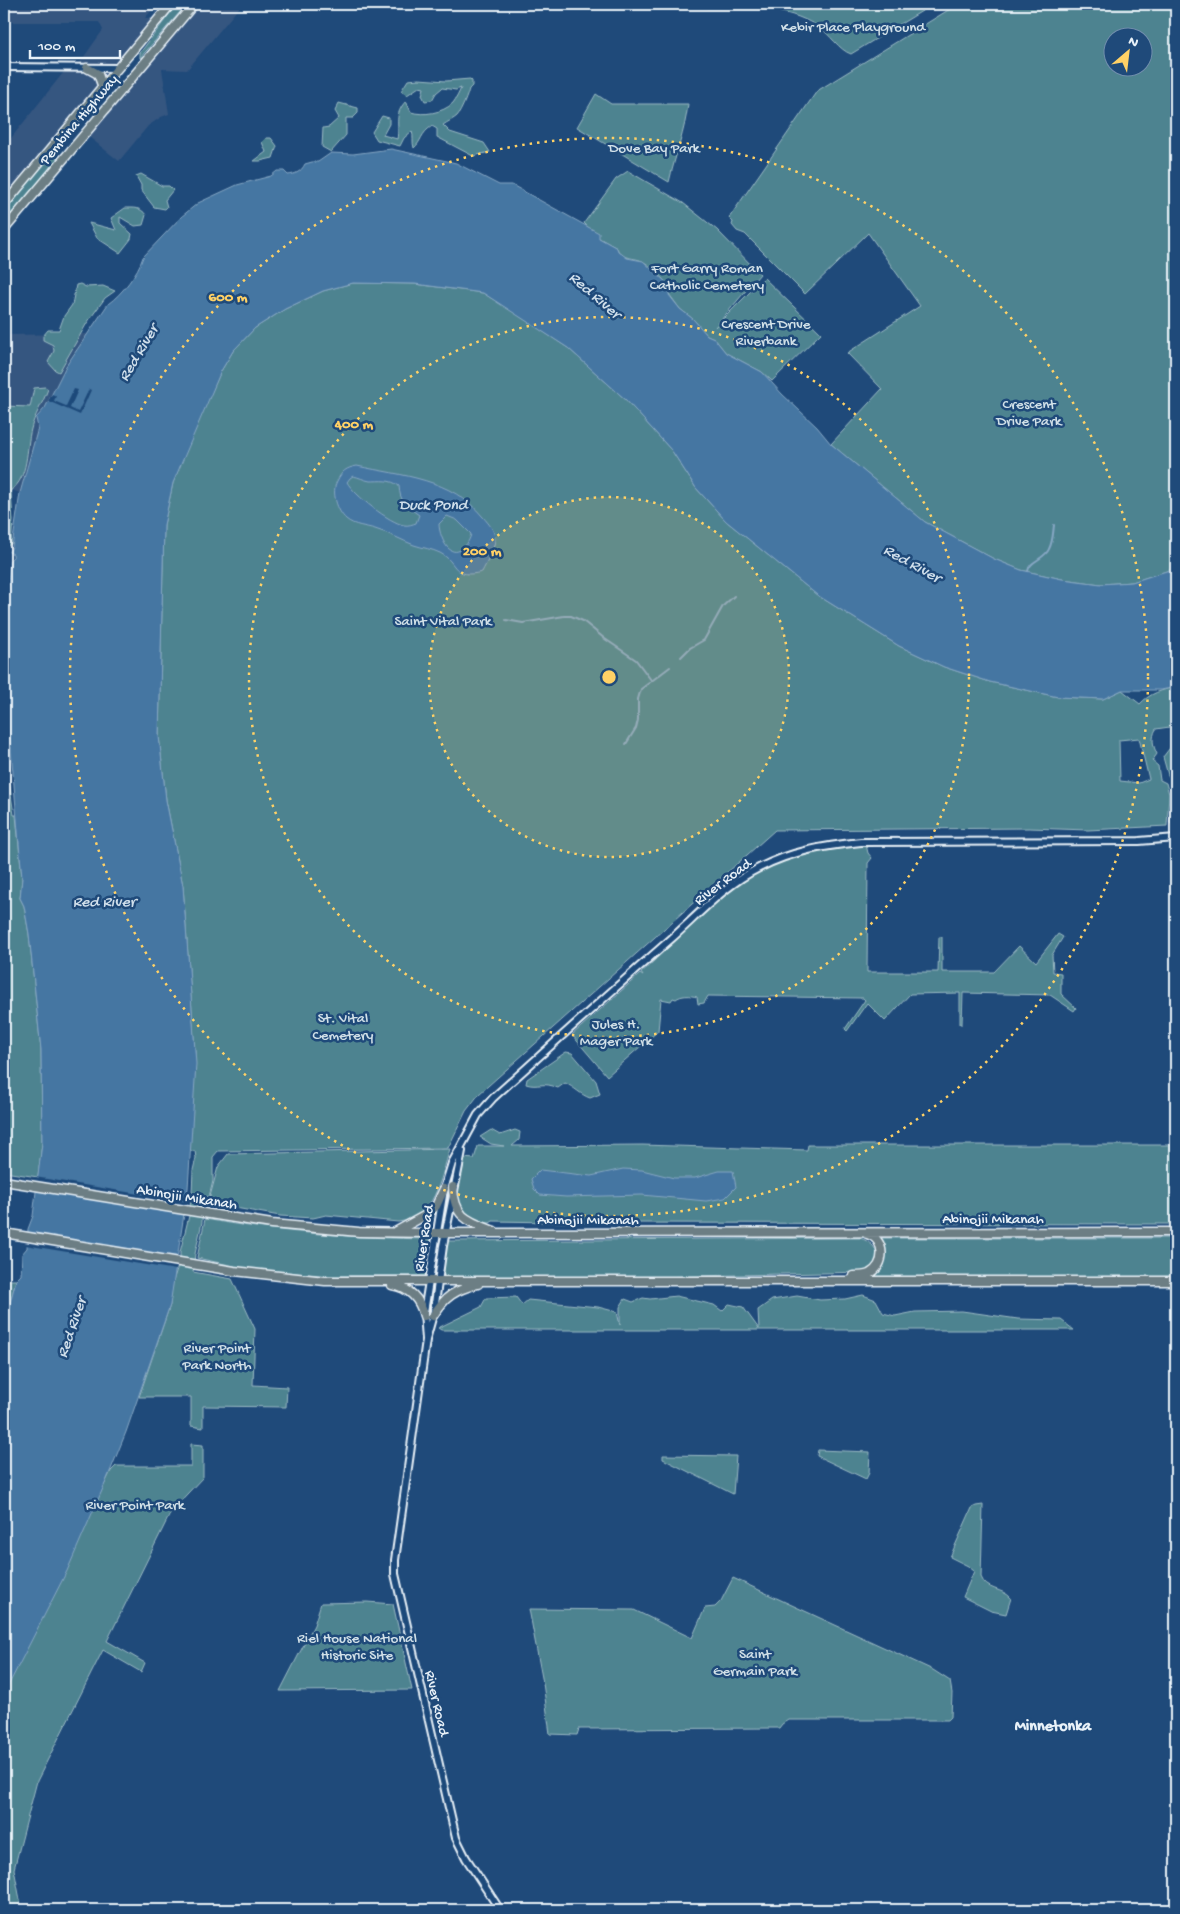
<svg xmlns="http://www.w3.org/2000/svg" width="1180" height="1914" viewBox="0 0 1180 1914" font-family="'Gochi Hand',sans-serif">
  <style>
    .built { fill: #365680 }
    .green { fill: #4e8390; stroke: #9bbac4; fill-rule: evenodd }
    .water { fill: #4576a2; stroke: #86a7c4; fill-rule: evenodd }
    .pier { fill: #1f4a7a }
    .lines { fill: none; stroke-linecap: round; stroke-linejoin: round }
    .stream { stroke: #86a7c4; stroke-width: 2 }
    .tertiary-casing { stroke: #e8f1f8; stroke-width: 10 }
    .primary-casing { stroke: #e8f1f8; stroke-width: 11 }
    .tertiary { stroke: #1f4a7a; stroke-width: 6 }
    .primary { stroke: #6c7e84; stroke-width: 8 }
    .ring { fill: none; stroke: #ffd166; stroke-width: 2.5; stroke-dasharray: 2.5 5 }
    .labels { text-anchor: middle; stroke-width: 5; stroke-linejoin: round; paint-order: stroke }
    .park-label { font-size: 15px; fill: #d1e0e8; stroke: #1f4a7a }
    .street-label { font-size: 15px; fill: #e8f1f8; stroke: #1f4a7a }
    .water-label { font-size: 16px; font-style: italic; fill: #d0dfeb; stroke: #1f4a7a }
    .neighbourhood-label { font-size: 16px; font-weight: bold; fill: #e8f1f8; stroke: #1f4a7a }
    .centre { fill: #ffd166; stroke: #1f4a7a; stroke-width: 2.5 }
    .ring-label { font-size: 15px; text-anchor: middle; font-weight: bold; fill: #ffd166; stroke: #1f4a7a; stroke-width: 5; stroke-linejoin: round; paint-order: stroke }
  </style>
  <rect width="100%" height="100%" fill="#1f4a7a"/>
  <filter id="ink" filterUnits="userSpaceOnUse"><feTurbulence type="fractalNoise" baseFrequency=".02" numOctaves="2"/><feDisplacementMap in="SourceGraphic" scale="10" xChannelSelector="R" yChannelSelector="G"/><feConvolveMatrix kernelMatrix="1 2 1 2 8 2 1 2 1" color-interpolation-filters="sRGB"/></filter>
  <g filter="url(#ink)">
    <path class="built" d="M4,4H157L145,18H158L4,205V147L67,68H76L103,30L99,22H8L4,18Z
      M194,4H242L187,70L162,69L169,114L161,117L148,126L119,161L84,133Z
      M4,297H6L5,335L87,334L66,366L45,408L36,418L38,428L20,493L4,487Z"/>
    <path class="green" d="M177,4H187L140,58V53Z
      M706,4H929L922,11L851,54C839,50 830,34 819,27C784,5 745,8 706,8Z
      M958,4H1176V568L1132,582L1101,584L1062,579L1021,570L994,559L925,522L831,444L882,389L847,353L920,306L868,233L805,294L745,234L737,231L732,225L733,222L729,218L817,91ZM1112,38H1142V68H1112Z
      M419,79L446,81L470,79L472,81V86L469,89C468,94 461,112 457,116C454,119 447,122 443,125L450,132L484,143L490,152L473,156L437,137V129L432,126C420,134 422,141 414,148C412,142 414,137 412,131L404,138L400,146L377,140L372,132L382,116L389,118V124L383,135L397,139C400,124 393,115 406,101L411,112C423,116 443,113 453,103C456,99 459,93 461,88L456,90L442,88L436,93L432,100L425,101L422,95L424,88L419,87L407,95L401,91L408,80Z
      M596,94L611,104H688C685,131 675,156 669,182L577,127Z
      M339,103L358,108V113L353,118H346V135L331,152L322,147L323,128L329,127L339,118L335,111Z
      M266,138H271L277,146L273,158L260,161H254L266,152L262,142Z
      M47,151L60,161L4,230V205Z
      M628,171L683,203L717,230L760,274L715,327L764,278L821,333L772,381L762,372L726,353L714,338L707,335L693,319L680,309L669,294L670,286C662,279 653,267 644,262C634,256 622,261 617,248L599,238L584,223L616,179Z
      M141,174L162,186H169L173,190L165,200L167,207L165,209L154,207L141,190V185L136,176Z
      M125,208C133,208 141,207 146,215L143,225L135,226L120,217V223L132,234L131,239L120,253L97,238L89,223L116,230L111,218Z
      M353,283L415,284L483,293L515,313L568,348L626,400L672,451L696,488L726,521L817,595L899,646L944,667L990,682L1058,697L1103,699L1122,690L1140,704C1150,693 1162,690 1176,687V726L1156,729C1151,738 1153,746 1157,754L1152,761L1158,766L1160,780L1166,783L1169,794L1167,826L1088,830L1029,828L775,830L479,1094L466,1111L448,1148L218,1151L213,1157V1181L209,1197L203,1196L202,1222L195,1254L193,1272L232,1279L255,1329L253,1385L287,1387L286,1407L203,1406V1428L191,1426V1397H139L170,1305L172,1284L180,1260V1252L189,1216L191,1199L194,1194L192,1193L193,1170L196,1158L195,1151H190L195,1053L183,886L166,800L159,736L164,525L173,483L191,438L221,371L233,351L255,328L285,309L323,291ZM1139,738L1149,779L1139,783L1120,781L1119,740Z
      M80,284L86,287L103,286L115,291L105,298L87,323L59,372L55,370L48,362L54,351L53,345L43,340V336L48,330H59L64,316L72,305L76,285Z
      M45,387L48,389C43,403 34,416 31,429C26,448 29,478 11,490L13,521L11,544L4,547V442L8,429L4,419V406L30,407L34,388Z
      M4,701L6,707L8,735L6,760L14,815H16L22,878L20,898L24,906L29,934L41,1050L42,1143L38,1177L4,1172Z
      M1176,740V826L1172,825L1170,822L1173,797L1176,788L1168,775L1163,757Z
      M866,845L868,853L872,858L868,863L867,972H938L939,937H942V972H994L1019,946L1036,962L1058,934L1063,937L1052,955L1053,972L1061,973V994L1076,1008L1074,1011L1050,995L963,993L962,1024H960V993L910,994L885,1021L867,1003L847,1031L845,1029L865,1000L863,998L708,996L704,1003L698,1004L697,997C690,995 681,995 676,999L673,998L671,1001L661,999L658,1031L607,1076L572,1035L640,974L643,976L641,973C681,937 733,878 784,860C811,851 837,847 866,845Z
      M566,1052L572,1053L596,1081L600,1094L590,1098C581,1095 574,1087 565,1083L558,1088C543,1081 538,1088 526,1084L527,1079Z
      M491,1130L500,1135L515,1130L520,1132L519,1140L512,1146L642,1145L807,1150L808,1145H1176V1224L612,1223L493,1221L490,1223L475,1221L461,1211L456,1192L464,1158L474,1159L478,1146H504L491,1144L480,1137Z
      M450,1149C440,1179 436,1218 398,1222L326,1215L313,1218L280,1216L213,1204L209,1200L218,1167L228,1154Z
      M205,1219C281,1233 355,1238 431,1239L426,1276H336L253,1270L197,1258Z
      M860,1238C880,1245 883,1261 865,1272L610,1278H443L447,1241Z
      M881,1238H1176V1277L873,1278V1276C886,1267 889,1252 881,1238Z
      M4,1280H16L4,1326Z
      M863,1295L876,1300L883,1313L895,1316L915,1312L962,1311L1018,1319L1061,1320L1074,1330H441L438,1328L481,1307L486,1298L516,1297L522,1305L528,1300L598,1307L617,1312L620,1325V1307L625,1299L633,1302L643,1298L650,1299L676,1296L714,1305L722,1311L729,1304L743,1307L759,1329L758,1310L772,1300L797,1296L820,1300L845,1299Z
      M191,1444L203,1445V1477L172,1510L107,1641L145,1663L141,1672L103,1650L37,1781L14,1869L22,1910H4V1693L111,1471L116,1466H191Z
      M818,1450L870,1452L869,1473L866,1479L817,1456Z
      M663,1455L736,1456L733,1494L663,1459Z
      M983,1505L981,1577C986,1591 1003,1588 1011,1598L1006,1614L991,1611L963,1597L974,1571L968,1566L950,1557L972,1508L976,1506Z
      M733,1578L933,1670L950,1681L952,1693L951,1717L948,1720H788L782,1724L779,1728L579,1729L577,1735L550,1734L543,1683L529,1609L634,1610L692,1638L705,1608L715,1607L721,1601Z
      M367,1602L393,1604L412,1690L280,1691L314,1625L321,1603Z"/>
    <path class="water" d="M391,149L456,163L499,185H512L599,233V238L617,248L618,251L627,258L643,261L670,286L669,295L680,309L693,319L707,335L714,338L726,353L762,372L782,394L817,427L831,444L925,522L994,559L1021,570L1062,579L1101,584L1132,582L1176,568V687L1161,690H1122L1103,699L1058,697L990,682L944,667L899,646L817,595L726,521L696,488L672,451L626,400L568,348L483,293L415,284L353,283L323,291L285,309L255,328L233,351L221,371L173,483L164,525L159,736L166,800L183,886L196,1064L188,1188L170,1305L126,1432L107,1479L67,1571L4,1694V1326L16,1280L21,1275L22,1254L27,1248L28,1229L33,1216L42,1143L41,1050L29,934L24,906L20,898L22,878L5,680L7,622L6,609L10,560L13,557V554L9,552L12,547L20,493L38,428L36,418L45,408L66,366L108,304C122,294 138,273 143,257L181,217L198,203L237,185L271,176L277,171H284L288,175C296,174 301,172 305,164L312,162H318L331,153L353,154Z
      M357,466C403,476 451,478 483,517C489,524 495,530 495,540C494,550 486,564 482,572C452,580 458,562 440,553C432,549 423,548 414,545C401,540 389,533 375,529C366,526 354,526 346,519C337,511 331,492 337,481C342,471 346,468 357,466ZM353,476C359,477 364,480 370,481C380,481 391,479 399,486C400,502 406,506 419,515L416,523C413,524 408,526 404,525C390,523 354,495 347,482L350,478ZM447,516L457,520L471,534C469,544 458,558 448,548C443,543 439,531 439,524Z
      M623,1169L642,1170L674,1178H695L719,1171H733L736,1187L725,1198L706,1201L642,1195L566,1197L540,1195L534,1189L531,1179L540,1170L591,1176Z"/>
    <path class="pier" d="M74,389L78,390L70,408L78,412L89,389L91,390L80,415L48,401L52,394L56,396L54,401L66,406Z
      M35,1177L188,1202L186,1214L34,1190Z
      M26,1232L178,1257L176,1270L25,1245Z"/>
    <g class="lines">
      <path class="stream" d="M1028,571C1029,561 1045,559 1049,549C1053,541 1053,533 1054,525
        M506,620L523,623L564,616H571L583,621L605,639L636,660L651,680
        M681,657L690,648L704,640L723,606L734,596
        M626,744L636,728L638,720V699L641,689L670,667"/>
      <g class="tertiary-casing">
        <path id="tertiary" d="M4,67L117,68
          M462,1151L443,1246L434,1311L426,1340L395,1560V1574L456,1838L466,1858L500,1910
          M426,1340L424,1312L444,1189L452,1163L478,1115L493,1098C552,1045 611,991 671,939C698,915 726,884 759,868C792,851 823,846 861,842L1139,841L1176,838"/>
      </g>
      <g class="primary-casing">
        <path id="primary" d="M87,68L98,74L102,85
          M4,205L171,4
          M4,230L194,4
          M4,1181L272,1224L359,1232L429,1233L1176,1232
          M453,1187C454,1218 468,1221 494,1231
          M395,1232L426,1215L436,1206L444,1189
          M4,1233L234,1271L325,1281H1176
          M853,1276C858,1276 864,1276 869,1274C886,1266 886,1239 867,1234
          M392,1285C410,1288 420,1299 424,1316
          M433,1316C445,1296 455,1290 478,1284"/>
      </g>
      <use href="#tertiary" class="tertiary"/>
      <use href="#primary" class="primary"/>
    </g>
  </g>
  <circle cx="609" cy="677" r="180" fill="#ffd166" fill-opacity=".12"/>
  <g class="ring">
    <circle cx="609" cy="677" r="180"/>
    <circle cx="609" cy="677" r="360"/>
    <circle cx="609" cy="677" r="539"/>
  </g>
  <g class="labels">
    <g class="park-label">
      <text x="853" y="31">Kebir Place Playground</text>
      <text x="654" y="152">Dove Bay Park</text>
      <text x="707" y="272">Fort Garry Roman<tspan x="707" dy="17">Catholic Cemetery</tspan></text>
      <text x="766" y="328">Crescent Drive<tspan x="766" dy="17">Riverbank</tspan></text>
      <text x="1029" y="408">Crescent<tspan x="1029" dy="17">Drive Park</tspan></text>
      <text x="443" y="625">Saint Vital Park</text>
      <text x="343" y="1022">St. Vital<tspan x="343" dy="17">Cemetery</tspan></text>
      <text x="616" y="1028">Jules H.<tspan x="616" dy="17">Mager Park</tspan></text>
      <text x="217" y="1352">River Point<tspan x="217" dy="17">Park North</tspan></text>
      <text x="135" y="1509">River Point Park</text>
      <text x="357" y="1642">Riel House National<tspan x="357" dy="17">Historic Site</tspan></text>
      <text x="755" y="1658">Saint<tspan x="755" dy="17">Germain Park</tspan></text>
    </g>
    <g class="street-label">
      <text transform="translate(78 119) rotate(-50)" y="5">Pembina Highway</text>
      <text transform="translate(722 881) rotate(-37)" y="5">River Road</text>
      <text transform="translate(187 1196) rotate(9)" y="5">Abinojii Mikanah</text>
      <text x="993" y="1223">Abinojii Mikanah</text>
      <text x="588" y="1224">Abinojii Mikanah</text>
      <text transform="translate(423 1238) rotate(-81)" y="5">River Road</text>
      <text transform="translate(438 1703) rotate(77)" y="5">River Road</text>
    </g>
    <g class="water-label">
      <text transform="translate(596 294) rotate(41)" y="6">Red River</text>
      <text transform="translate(137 352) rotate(-59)" y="6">Red River</text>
      <text x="433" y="509">Duck Pond</text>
      <text transform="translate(913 562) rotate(29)" y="6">Red River</text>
      <text x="104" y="906">Red River</text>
      <text transform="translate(70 1327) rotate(-71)" y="6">Red River</text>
    </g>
    <g class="neighbourhood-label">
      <text x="1053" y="1730">Minnetonka</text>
    </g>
  </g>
  <circle cx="609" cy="677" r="8" class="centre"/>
  <g class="ring-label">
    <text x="228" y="301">600 m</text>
    <text x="354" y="428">400 m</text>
    <text x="482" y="555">200 m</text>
  </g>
  <rect width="1180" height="1914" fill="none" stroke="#1f4a7a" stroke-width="20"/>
  <rect x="10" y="10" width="1160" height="1894" fill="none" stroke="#e8f1f8" stroke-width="2" filter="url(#ink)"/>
  <g transform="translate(1128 52) rotate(28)"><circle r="24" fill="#1f4a7a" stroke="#6f8dac"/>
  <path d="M0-4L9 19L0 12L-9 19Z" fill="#ffd166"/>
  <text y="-8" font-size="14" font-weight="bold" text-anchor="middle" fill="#e8f1f8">N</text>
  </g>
  <path d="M30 50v8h90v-8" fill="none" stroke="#e8f1f8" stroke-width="2.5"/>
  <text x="38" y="50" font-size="15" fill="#e8f1f8" stroke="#1f4a7a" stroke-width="4" paint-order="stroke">100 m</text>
</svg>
